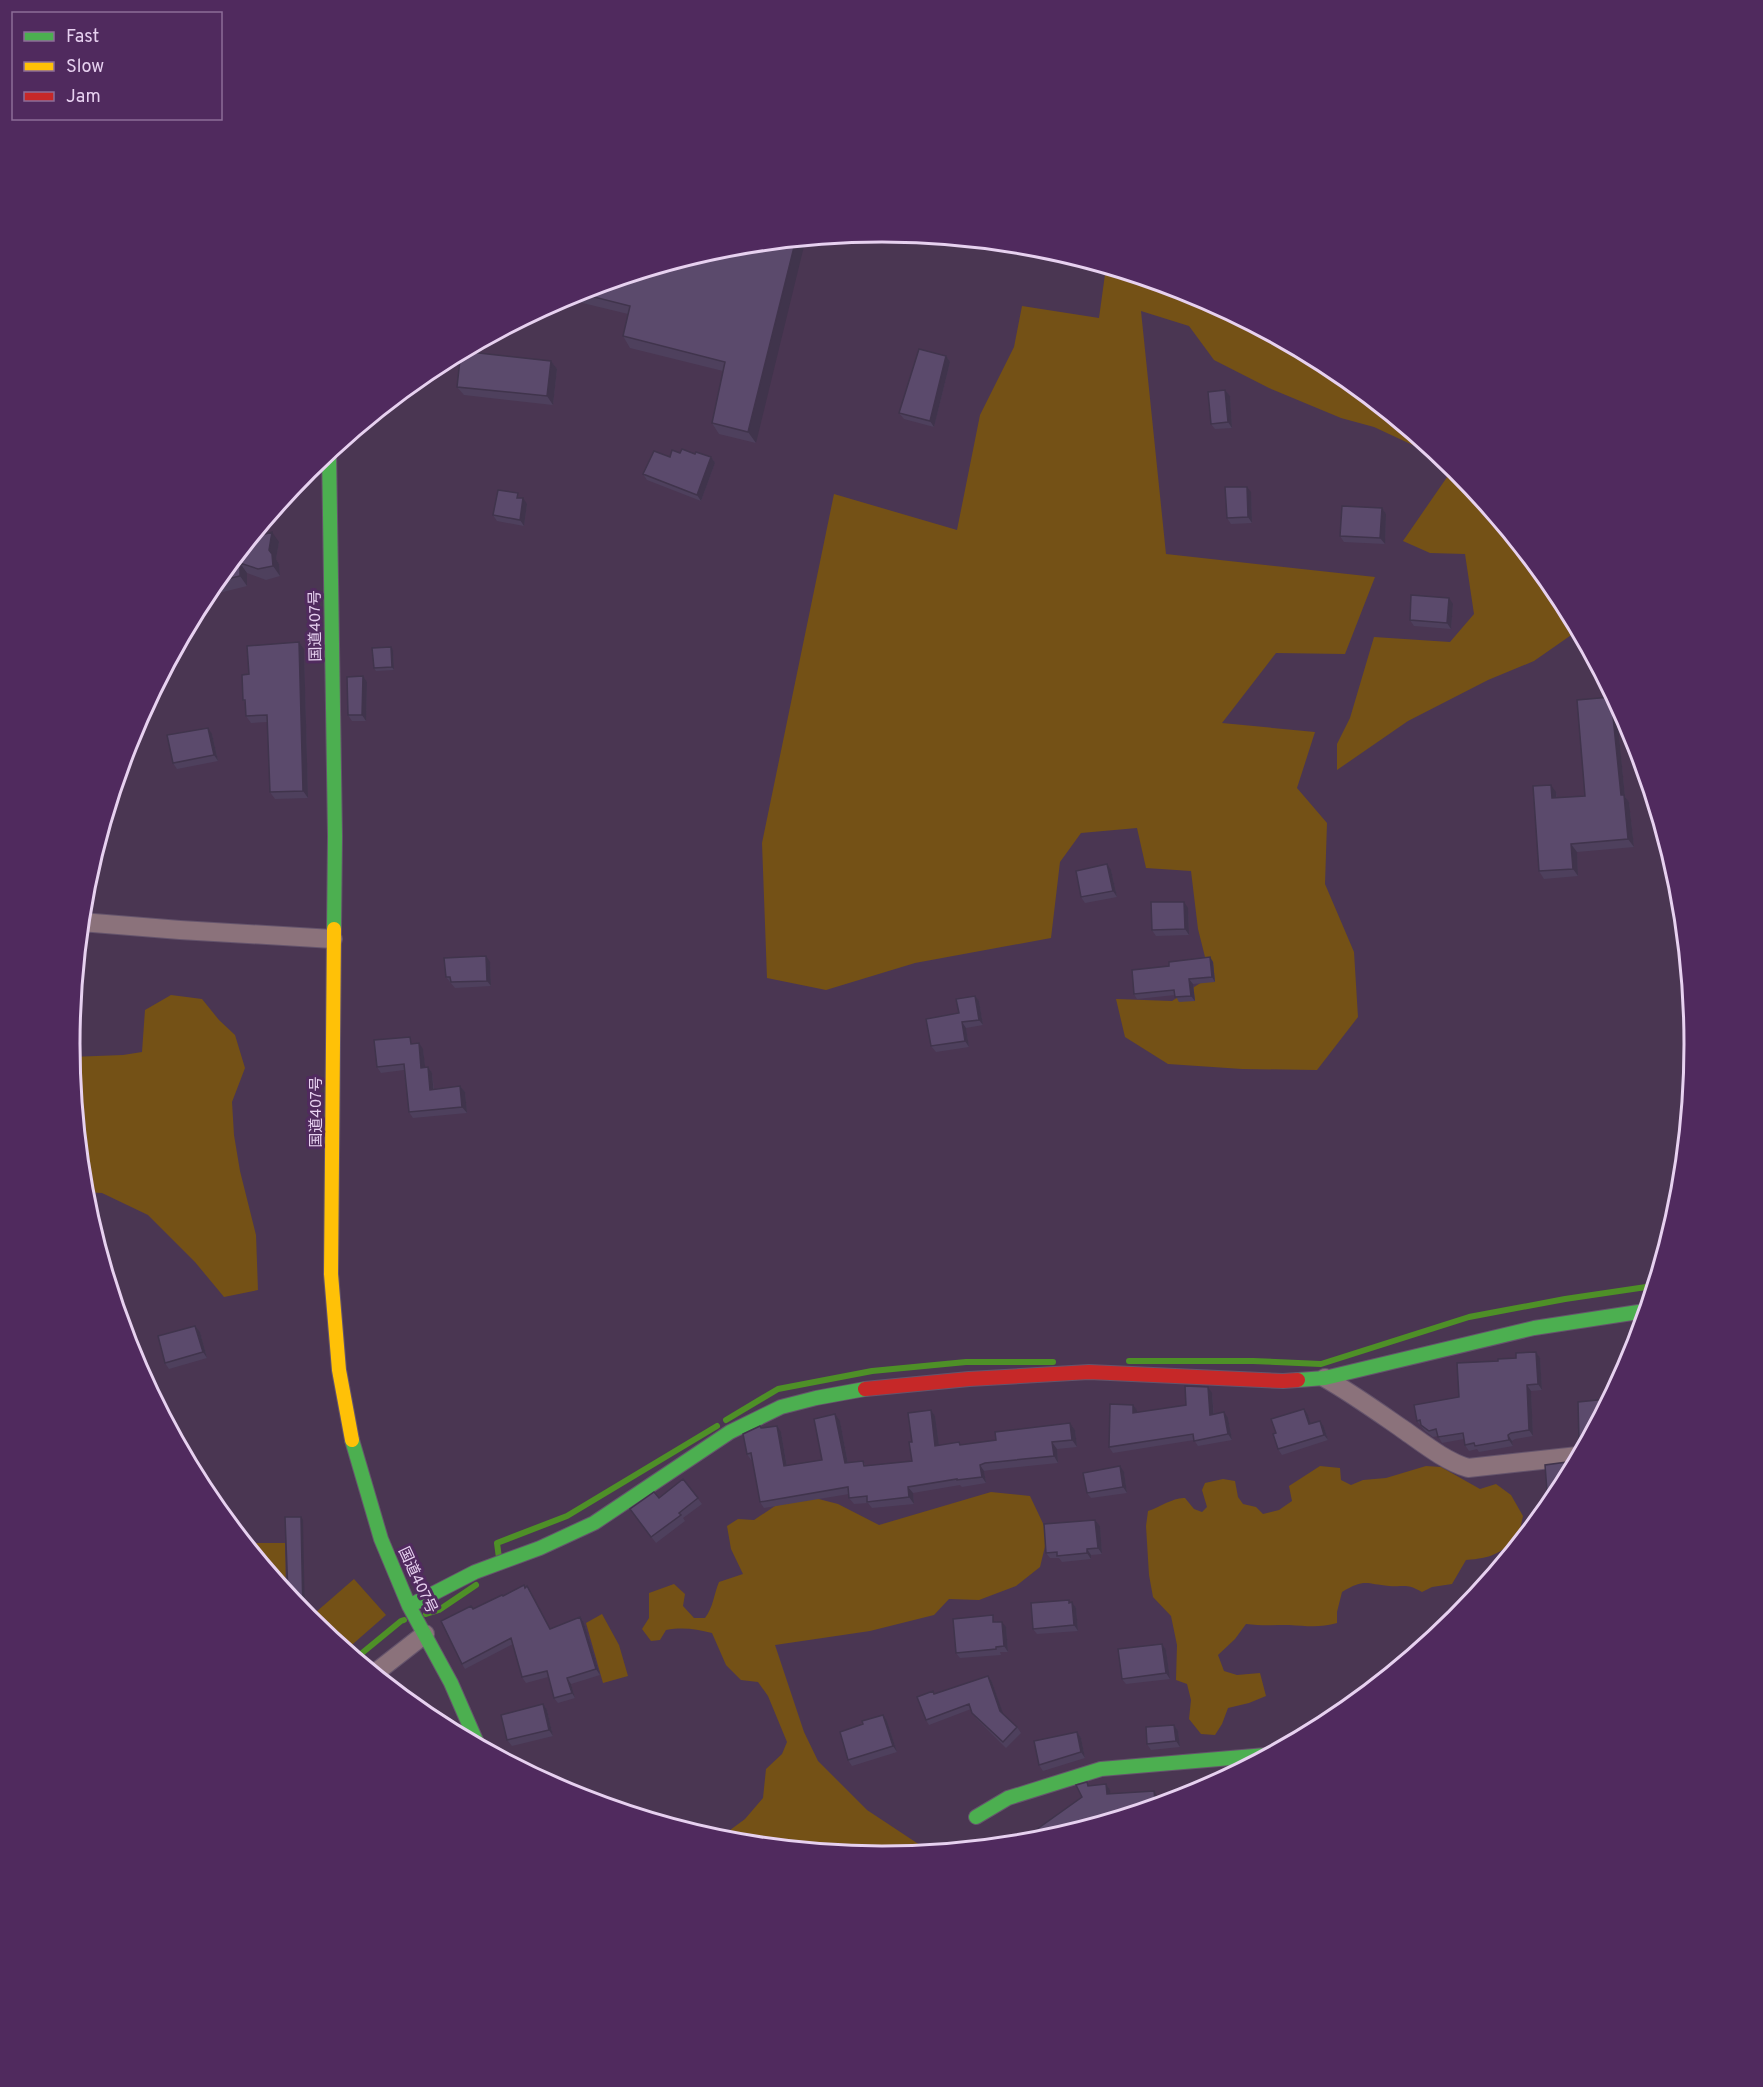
<svg xmlns="http://www.w3.org/2000/svg" width="1763" height="2087" viewBox="0 0 1763 2087" font-family="Overpass,'Noto Sans JP',sans-serif">
  <style>
    .green { fill: #745116 }
    .lines { fill: none; stroke-linecap: round; stroke-linejoin: round }
    .stream { stroke: #4e9027; stroke-width: 6 }
    .street-casing { stroke: #65546c; stroke-width: 20 }
    .fast-casing { stroke: #65546c; stroke-width: 16 }
    .slow-casing { stroke: #65546c; stroke-width: 16 }
    .jam-casing { stroke: #65546c; stroke-width: 16 }
    .street { stroke: #8b727b; stroke-width: 18 }
    .fast { stroke: #4caf50; stroke-width: 14 }
    .slow { stroke: #ffc107; stroke-width: 14 }
    .jam { stroke: #c62828; stroke-width: 14 }
    .wall { fill: #4e405d }
    .shaded-wall { fill: #40344c }
    .building { fill: #5b4a6c; stroke: #40344c; stroke-width: 1.5 }
    .labels { text-anchor: middle; stroke-width: 6; stroke-linejoin: round; paint-order: stroke }
    .street-label { font-size: 15px; fill: #e7d1f0; stroke: #502a5e }
    .rim { fill: none; stroke: #e7d1f0; stroke-width: 3 }
  </style>
  <rect width="100%" height="100%" fill="#4a3652"/>
  <path class="green" d="M1106,267L1193,293L1333,368L1445,460L1374,427L1341,418L1269,388L1214,360L1189,326L1141,311L1166,554L1375,577L1345,654L1276,653L1222,723L1315,732L1297,788L1327,823L1325,884L1354,952L1358,1017L1317,1070L1242,1069L1168,1064L1125,1037L1116,999L1172,1001L1210,977L1198,929L1191,871L1146,868L1137,828L1081,833L1060,862L1051,938L915,963L826,990L767,978L762,843L834,494L957,530L980,415L1014,347L1022,306L1099,318Z
    M1454,467L1557,592L1577,631L1534,661L1488,680L1408,721L1337,770V744L1350,718L1374,637L1450,642L1474,614L1465,554L1430,553L1403,541Z
    M171,995L202,999L219,1020L235,1035L245,1068L232,1102L234,1135L240,1171L256,1235L258,1290L224,1297L195,1262L148,1215L102,1193L84,1192L70,1057L123,1055L142,1052L145,1010Z
    M1320,1466L1340,1468L1341,1480L1351,1485L1363,1480L1386,1478L1426,1466L1441,1467L1480,1489L1496,1484L1511,1495L1523,1516L1518,1538C1498,1554 1492,1558 1466,1560L1452,1584L1432,1587L1422,1592C1406,1583 1406,1587 1389,1586C1366,1584 1365,1578 1342,1592L1337,1612V1623C1320,1628 1307,1626 1289,1625C1275,1625 1261,1626 1246,1624L1235,1639L1218,1655L1224,1671L1237,1675L1260,1673L1266,1696L1249,1703L1228,1708L1222,1724L1215,1735L1201,1734L1189,1719L1191,1700L1187,1684L1176,1680L1177,1645L1171,1616L1153,1597L1149,1575L1146,1526L1148,1511C1160,1507 1174,1497 1185,1498L1194,1509L1202,1512L1207,1507L1202,1490L1205,1483L1223,1479L1235,1481L1238,1497L1243,1504L1256,1507L1263,1514L1279,1510L1292,1501L1289,1486Z
    M991,1492L1030,1496L1048,1534L1040,1567L1016,1586L979,1600L949,1599L934,1615L870,1631L775,1645L804,1732L818,1761L867,1810L929,1851L881,1856L718,1839L745,1819L763,1798L766,1769L782,1754L787,1742L768,1696L758,1682L741,1680L726,1665L712,1633C696,1629 683,1627 666,1630L660,1640L651,1641L642,1629L649,1618V1593L674,1584L685,1594L683,1606L694,1618H705C713,1608 714,1594 719,1582L743,1574L731,1549L727,1526L738,1519L754,1520L775,1506L807,1496L838,1504L879,1525Z
    M246,1543H285L286,1592Z
    M354,1579L386,1615L346,1650L308,1619Z
    M602,1614L619,1645L628,1676L603,1683L586,1623Z"/>
  <g class="lines">
    <path class="stream" d="M1129,1361H1253L1321,1364L1469,1317L1565,1299L1653,1286
      M726,1420L778,1389L872,1371L966,1362H1053
      M499,1558L497,1543L567,1516L717,1426
      M426,1614L439,1610L476,1585
      M356,1658L401,1621L404,1620"/>
    <g class="street-casing">
      <path id="street" d="M81,922L180,930L333,939
        M1325,1378C1353,1394 1378,1412 1404,1430C1424,1444 1445,1461 1468,1468L1578,1456
        M375,1673L425,1634"/>
    </g>
    <g class="fast-casing">
      <path id="fast" d="M329,451L335,836L334,929
        M1298,1380L1325,1378L1534,1328L1645,1311
        M352,1440L381,1539L409,1606L451,1683L478,1745
        M409,1606L475,1572L540,1548L594,1523L730,1432L781,1407L816,1398L865,1389
        M976,1817L1008,1798L1101,1769L1266,1755"/>
    </g>
    <g class="slow-casing">
      <path id="slow" d="M334,929L331,1274L339,1370L352,1440"/>
    </g>
    <g class="jam-casing">
      <path id="jam" d="M865,1389L969,1379L1089,1372L1283,1381L1298,1380"/>
    </g>
    <use href="#street" class="street"/>
    <use href="#fast" class="fast"/>
    <use href="#slow" class="slow"/>
    <use href="#jam" class="jam"/>
  </g>
  <path class="wall" d="M723,247L756,443L719,434L712,423L723,371L630,348L623,336L628,314L562,298L571,293Z
    M946,356L950,362L934,427L904,419L899,413Z
    M551,361L557,369L553,405L464,395L457,387Z
    M1225,390L1230,396L1232,428L1215,429L1211,424Z
    M680,453L695,454L711,457L715,463L701,501L647,480L643,474L670,457Z
    M1251,492L1252,523L1231,524L1227,518Z
    M522,498L527,504L524,526L497,521L493,515Z
    M1382,508L1386,514L1385,544L1344,542L1340,536Z
    M253,535L279,542L276,559L279,564L280,576L266,580L247,573V586L203,597L206,592Z
    M1453,604L1451,629L1414,626L1410,620Z
    M299,642L304,649L308,798L275,799L270,792L267,722L251,723L246,716V704L243,700Z
    M391,647L393,650L394,670L376,671L374,668Z
    M363,676L367,682L366,721H352L348,715Z
    M1616,705L1625,797L1629,802L1634,847L1577,852L1578,876L1544,879L1539,871L1556,792L1557,798L1585,796Z
    M212,734L218,761L177,769L173,763Z
    M1111,870L1117,897L1085,903L1081,897Z
    M1188,908L1189,935L1156,936L1152,930Z
    M1210,957L1213,962L1215,982L1193,984L1195,1001L1179,1002L1175,995L1137,999L1134,994L1169,966Z
    M490,962L491,986L455,988L446,977Z
    M975,996L979,1001L983,1025L966,1028L969,1047L936,1052L931,1046Z
    M414,1043L423,1049L425,1068L428,1067L432,1073L434,1089L460,1086L465,1092L467,1113L413,1118L409,1112L404,1070L381,1073L377,1067Z
    M195,1326L200,1332L207,1358L169,1369L165,1363Z
    M1536,1352L1540,1358L1542,1390L1531,1391L1533,1436L1515,1439L1512,1441L1513,1446L1479,1452L1477,1449L1469,1451L1465,1445L1464,1439L1442,1443L1438,1436L1433,1437L1425,1431L1417,1421L1459,1397L1498,1361L1516,1358Z
    M1212,1393L1214,1414L1228,1418L1232,1440L1198,1446L1194,1440L1113,1453L1109,1447L1133,1405L1137,1410V1413L1186,1405Z
    M931,1410L935,1416L939,1446L959,1442L961,1445L996,1440L1070,1423L1075,1430L1077,1447L1057,1449L1058,1463L990,1470L984,1471L986,1483L962,1487L960,1485L913,1493L914,1504L872,1508L868,1503L854,1504L849,1498V1494L764,1508L760,1502L753,1460H751L747,1454L760,1426L761,1428L781,1432L787,1466L822,1460L840,1421L848,1463L863,1461L866,1466L912,1461V1442Z
    M1308,1415L1311,1424L1320,1421L1324,1427L1328,1440L1282,1455L1278,1449L1276,1433Z
    M1124,1472L1127,1493L1091,1498L1087,1493Z
    M683,1479L702,1504L683,1518L685,1521L656,1543L630,1509L659,1498Z
    M1095,1520L1100,1526L1102,1554L1091,1555V1559L1062,1562L1059,1558H1050L1046,1553Z
    M525,1587L531,1592L550,1629L580,1617L584,1623L600,1675L571,1684L575,1698L558,1703L554,1698L548,1677L526,1683L522,1677L513,1644L465,1669L462,1664L471,1606L473,1609Z
    M1069,1600L1070,1602H1072L1076,1608L1078,1631L1037,1634L1033,1629Z
    M997,1621V1622L1006,1627L1008,1652H1000L1001,1655L960,1658L956,1653Z
    M1162,1644L1166,1650L1170,1679L1126,1684L1122,1679Z
    M988,1676L992,1682L1003,1714L1017,1727L1021,1733L1006,1748L976,1718L971,1709L929,1725L926,1720L935,1694Z
    M543,1704L547,1710L553,1736L512,1746L507,1740Z
    M883,1715L887,1721L897,1752L852,1766L848,1760L863,1724Z
    M1174,1725L1178,1731L1180,1747L1151,1750L1147,1744Z
    M1077,1732L1081,1738L1085,1758L1043,1771L1039,1765Z
    M1106,1784L1110,1790V1793L1158,1797L1159,1804L1040,1840L1082,1797L1089,1786Z"/>
  <path class="shaded-wall" d="M806,238L756,443L748,432L796,239Z
    M946,356L950,362L934,427L930,421Z
    M551,361L557,369L553,405L547,396Z
    M1225,390L1230,396L1232,428L1228,422Z
    M711,457L715,463L701,501L697,495Z
    M1247,487L1251,492L1252,523L1248,517Z
    M523,498L527,504L524,526L520,520Z
    M1382,508L1386,514L1385,544L1380,538Z
    M272,532L279,542L276,559L279,564L280,576L273,566L269,550Z
    M240,563L247,573V586L240,576Z
    M1449,598L1453,604L1451,629L1447,623Z
    M299,642L304,649L308,798L303,791Z
    M391,647L393,650L394,670L392,667Z
    M363,676L367,682L366,721L362,715Z
    M1611,697L1616,705L1625,797L1629,802L1634,847L1628,839L1621,795Z
    M208,728L212,734L218,761L214,755Z
    M1551,785L1556,792L1557,806L1552,798Z
    M1571,844L1577,852L1578,876L1573,869Z
    M1107,864L1111,870L1117,897L1113,891Z
    M1184,902L1188,908L1189,935L1185,929Z
    M486,956L490,962L491,986L487,981Z
    M1210,957L1213,962L1215,982L1212,977Z
    M1189,979L1193,984L1195,1001L1191,996Z
    M975,996L979,1001L983,1025L979,1020Z
    M962,1022L966,1028L969,1047L965,1041Z
    M419,1043L423,1049L426,1074L421,1068Z
    M428,1067L432,1073L434,1096L430,1090Z
    M460,1086L465,1092L467,1113L462,1107Z
    M195,1326L200,1332L207,1358L203,1352Z
    M1536,1352L1540,1358L1542,1390L1538,1384Z
    M1527,1385L1531,1391L1533,1436L1529,1430Z
    M1208,1387L1212,1393L1214,1420L1210,1415Z
    M1133,1405L1137,1410V1419L1133,1413Z
    M1304,1409L1308,1415L1313,1430L1309,1424Z
    M931,1410L935,1416L940,1453L935,1446Z
    M1224,1412L1228,1418L1232,1440L1228,1434Z
    M835,1414L840,1421L849,1469L845,1463Z
    M1320,1421L1324,1427L1328,1440L1324,1435Z
    M1070,1423L1075,1430L1077,1447L1072,1440Z
    M777,1426L781,1432L788,1473L784,1466Z
    M1508,1435L1512,1441L1513,1446L1509,1440Z
    M1052,1442L1057,1449L1058,1463L1054,1456Z
    M980,1465L984,1471L986,1483L982,1477Z
    M1120,1466L1124,1472L1127,1493L1123,1487Z
    M908,1487L913,1493L914,1504L909,1497Z
    M301,1517L303,1520L305,1616L303,1614Z
    M1095,1520L1100,1526L1102,1554L1098,1548Z
    M1087,1549L1091,1555V1559L1087,1553Z
    M527,1586L531,1592L553,1634L550,1629Z
    M1069,1600L1072,1605V1602L1076,1608L1078,1631L1074,1625Z
    M580,1617L584,1623L600,1675L596,1669Z
    M1002,1622L1006,1627L1008,1652L1004,1646Z
    M1162,1644L1166,1650L1170,1679L1166,1673Z
    M988,1676L992,1682L1004,1716L1000,1711Z
    M567,1678L571,1684L575,1698L572,1693Z
    M543,1704L547,1710L553,1736L549,1730Z
    M883,1715L887,1721L897,1752L893,1746Z
    M1174,1725L1178,1731L1180,1747L1176,1741Z
    M1077,1732L1081,1738L1085,1758L1081,1752Z
    M1106,1784L1110,1790L1111,1799L1107,1794Z
    M1154,1791L1158,1797L1159,1804L1153,1806Z"/>
  <path class="building" d="M796,239L748,432L712,423L725,362L623,336L630,306L574,292L723,247Z
    M919,349L946,356L930,421L899,413Z
    M461,351L551,361L547,396L457,387Z
    M1225,390L1228,422L1211,424L1208,392Z
    M682,449L695,454L696,452L711,457L697,495L643,474L654,451L670,457L672,450L680,453Z
    M1225,487H1247L1248,517L1227,518Z
    M498,490L518,493L517,498H523L520,520L493,515Z
    M1342,506L1382,508L1380,538L1340,536Z
    M272,532L269,550L272,554L273,566L258,569L240,563V576L214,582L253,535L259,536Z
    M1411,595L1449,598L1447,623L1410,620Z
    M299,642L303,791L270,792L267,715L246,716L245,700H243L242,675L249,674L247,646Z
    M391,647L392,667L374,668L372,648Z
    M363,676L362,715H348L347,677Z
    M1611,697L1621,795H1624L1628,839L1571,844L1573,869L1539,871L1533,786L1551,785L1552,798L1585,796L1577,700Z
    M208,728L214,755L173,763L167,735Z
    M1107,864L1113,891L1081,897L1076,871Z
    M1151,902H1184L1185,929L1152,930Z
    M486,956L487,981L451,982L450,977H446L444,958Z
    M1210,957L1212,977L1189,979L1191,996L1175,997L1174,990L1134,994L1132,970L1169,966V962Z
    M975,996L979,1020L962,1022L965,1041L931,1046L926,1019L959,1013L956,999Z
    M410,1037L411,1044L419,1043L421,1068L428,1067L430,1090L460,1086L462,1107L409,1112L404,1064L377,1067L374,1040Z
    M195,1326L203,1352L165,1363L158,1336Z
    M1536,1352L1538,1384L1527,1385L1529,1430L1511,1433L1508,1435L1509,1440L1475,1446L1474,1443L1465,1445L1463,1433L1438,1437L1436,1429L1429,1431L1421,1425L1420,1420L1417,1421L1414,1405L1459,1397L1457,1363L1498,1361V1359L1516,1358V1353Z
    M1185,1386L1208,1387L1210,1415L1224,1412L1228,1434L1194,1441L1193,1434L1109,1447L1110,1404L1133,1405V1413L1186,1405Z
    M1608,1399L1583,1446L1579,1440L1578,1402Z
    M1304,1409L1309,1424L1320,1421L1324,1435L1278,1449L1273,1434L1276,1433L1271,1419Z
    M931,1410L935,1446L959,1442L960,1445L996,1440L995,1432L1070,1423L1072,1440L1052,1442L1054,1456L985,1463L980,1465L982,1477L957,1480V1479L908,1487L909,1497L867,1502V1496L849,1498L848,1487L760,1502L751,1453L747,1454L743,1434L760,1426L761,1428L777,1426L784,1466L822,1460L814,1419L835,1414L845,1463L863,1461L864,1466L912,1461L909,1442H912L908,1413Z
    M1575,1461L1557,1495L1550,1504H1548L1545,1465Z
    M1120,1466L1123,1487L1087,1493L1083,1473Z
    M683,1479L698,1498L679,1513L681,1515L651,1537L630,1509L654,1492L659,1498Z
    M285,1517H301L303,1614L288,1594Z
    M1095,1520L1098,1548L1087,1549V1553L1057,1556V1552L1046,1553L1044,1524Z
    M524,1585L525,1588L527,1586L550,1629L580,1617L596,1669L567,1678L572,1693L554,1698L547,1671L522,1677L511,1638L462,1664L441,1621L471,1606L473,1609L502,1595L503,1596Z
    M1069,1600V1603L1072,1602L1074,1625L1033,1629L1031,1603Z
    M993,1615V1622H1002L1004,1646L996,1647V1649L956,1653L953,1619Z
    M1162,1644L1166,1673L1122,1679L1118,1649Z
    M988,1676L1000,1711L1017,1727L1003,1742L972,1713L969,1704L926,1720L917,1697L933,1691L934,1694Z
    M543,1704L549,1730L507,1740L501,1715Z
    M883,1715L893,1746L848,1760L840,1732L863,1724L862,1721Z
    M1174,1725L1176,1741L1147,1744L1146,1727Z
    M1077,1732L1081,1752L1039,1765L1034,1741Z
    M1087,1782L1088,1786L1106,1784L1107,1794L1154,1791L1155,1800L1153,1806L1106,1820L1095,1821L1089,1826L1040,1840L1019,1842L1082,1797L1076,1785Z"/>
  <g class="labels">
    <g class="street-label">
      <text transform="translate(315 626) rotate(-91)" y="5">国道407号</text>
      <text transform="translate(316 1112) rotate(-90)" y="5">国道407号</text>
      <text transform="translate(418 1580) rotate(65)" y="5">国道407号</text>
    </g>
  </g>
  <path d="M0 0H1763V2087H0ZM80 1044a802 802 0 1 1 1604 0a802 802 0 1 1-1604 0Z" fill="#502a5e" fill-rule="evenodd"/>
  <path class="rim" d="M80 1044a802 802 0 1 1 1604 0a802 802 0 1 1-1604 0Z"/>
  <rect x="12" y="12" width="210" height="108" fill="#502a5e" stroke="#8c6d98" stroke-width="1.5"/>
  <rect x="24" y="32" width="30" height="9" fill="#4caf50" stroke="#8c6d98" stroke-width="1.5"/>
  <text x="66" y="42" font-size="18" fill="#e7d1f0">Fast</text>
  <rect x="24" y="62" width="30" height="9" fill="#ffc107" stroke="#8c6d98" stroke-width="1.5"/>
  <text x="66" y="72" font-size="18" fill="#e7d1f0">Slow</text>
  <rect x="24" y="92" width="30" height="9" fill="#c62828" stroke="#8c6d98" stroke-width="1.5"/>
  <text x="66" y="102" font-size="18" fill="#e7d1f0">Jam</text>
</svg>
